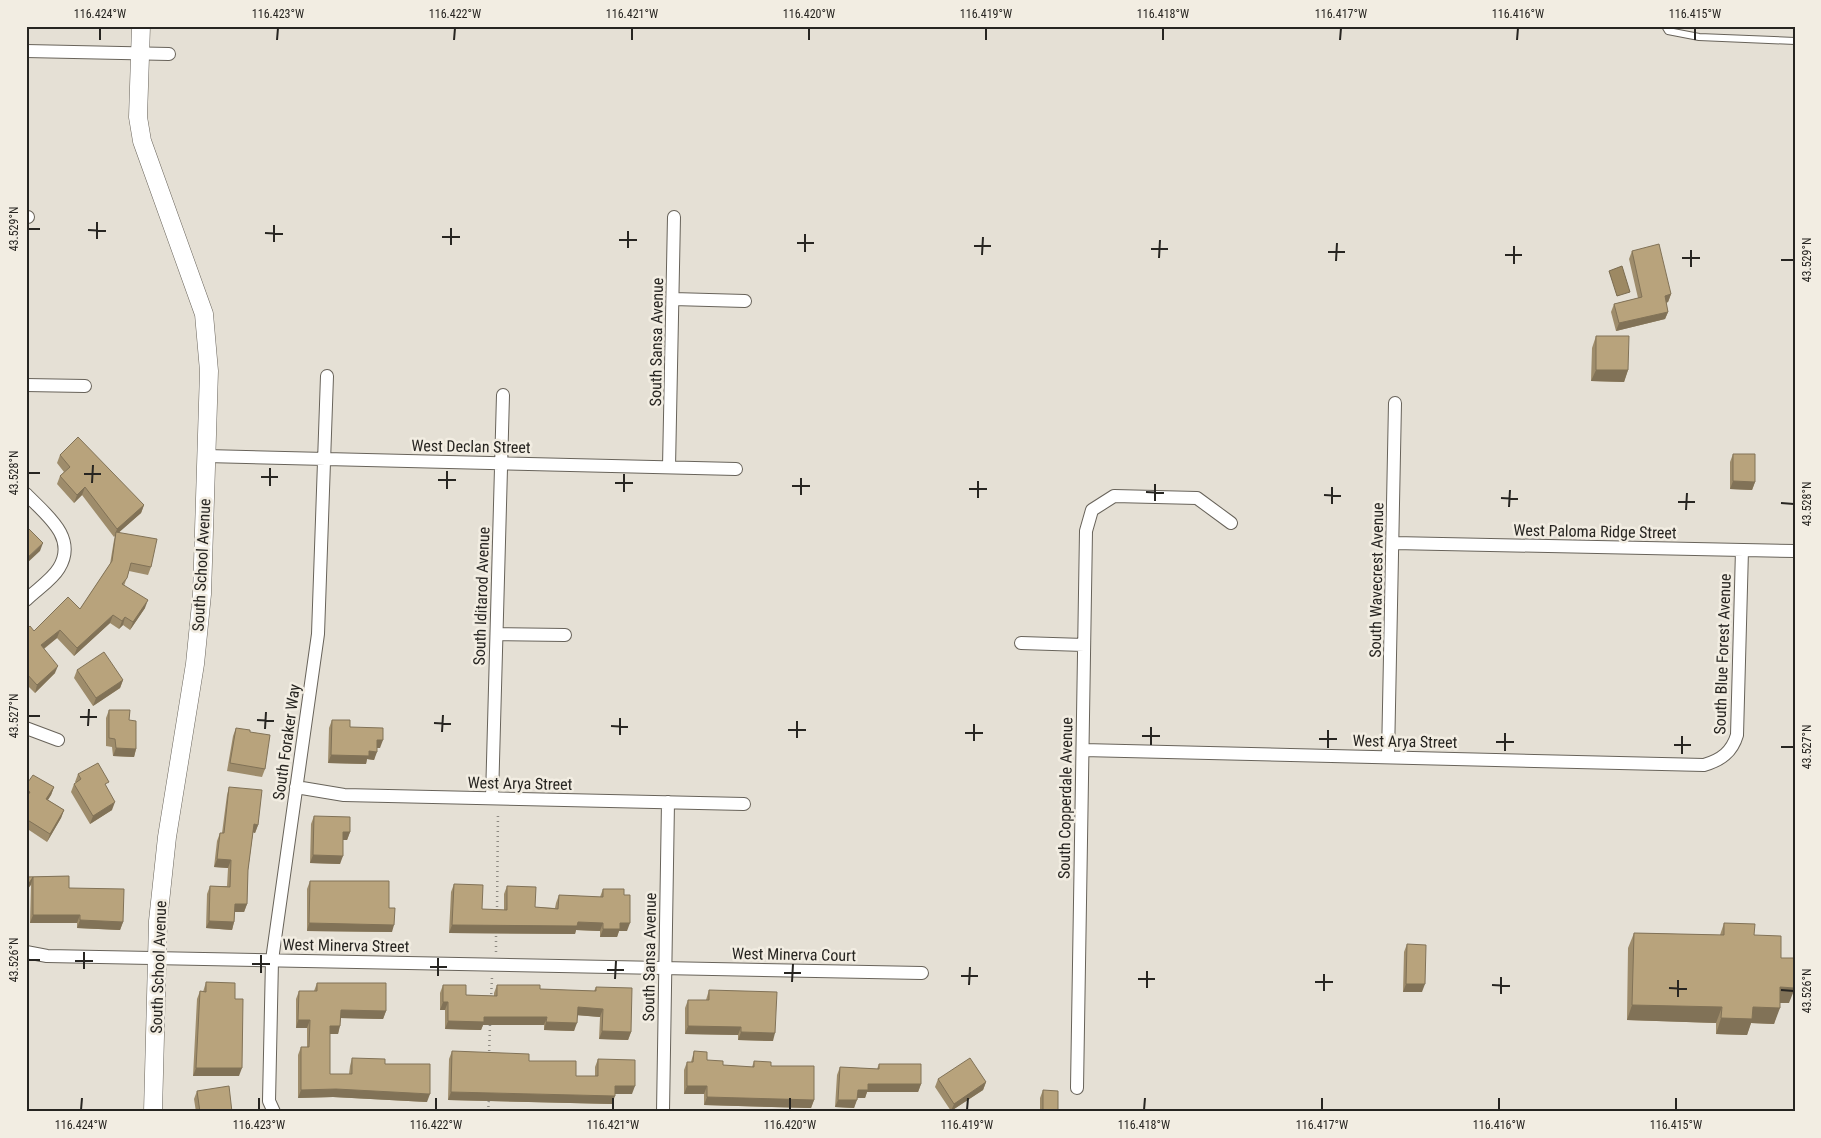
<svg xmlns="http://www.w3.org/2000/svg" width="1821" height="1138" viewBox="0 0 1821 1138" font-family="'Roboto Condensed',sans-serif">
  <style>
    .water { fill: #9d8963; stroke: #7a6b4f }
    .lines { fill: none; stroke-linecap: round; stroke-linejoin: round }
    .lane-casing { stroke: #68635a; stroke-width: 8 }
    .street-casing { stroke: #68635a; stroke-width: 14 }
    .secondary-casing { stroke: #68635a; stroke-width: 19 }
    .path { stroke: #8d8981; stroke-width: 2.5; stroke-dasharray: 1 4; stroke-linecap: butt }
    .lane { stroke: #fff; stroke-width: 6 }
    .street { stroke: #fff; stroke-width: 12 }
    .secondary { stroke: #fff; stroke-width: 18 }
    .wall { fill: #9e8c6b }
    .shaded-wall { fill: #817257 }
    .building { fill: #b8a37c; stroke: #817257 }
    .ticks { fill: none; stroke: #272521; stroke-width: 2 }
    .labels { text-anchor: middle; stroke-width: 5; stroke-linejoin: round; paint-order: stroke }
    .street-label { font-size: 16px; fill: #272521; stroke: #f2ede2 }
    .neatline { fill: none; stroke: #272521; stroke-width: 2 }
    .ticks-label { font-size: 12px; text-anchor: middle; fill: #272521 }
  </style>
  <rect width="100%" height="100%" fill="#e5e0d5"/>
  <path class="water" d="M1622,266L1630,292L1617,296L1609,271Z"/>
  <g class="lines">
    <g class="lane-casing">
      <path id="lane" d="M1665,26L1668,31L1699,37L1795,41"/>
    </g>
    <g class="street-casing">
      <path id="street" d="M26,51L169,54
        M26,217H28
        M673,299L745,301
        M26,385L85,386
        M206,456L736,469
        M669,467L674,217
        M26,494C45,514 78,537 59,568C52,580 36,590 26,600
        M1394,543L1795,551
        M497,634L565,635
        M1021,643L1084,645
        M26,728L58,740
        M1083,750L1704,765C1721,760 1732,752 1737,735L1742,550
        M1388,757L1395,403
        M296,787L344,795L744,804
        M492,798L503,395
        M26,952L47,956L922,973
        M1077,1088L1086,531L1092,510L1114,496L1197,498L1231,523
        M274,1112L269,1101L272,960L318,634L327,376
        M663,1112L668,802"/>
    </g>
    <g class="secondary-casing">
      <path id="secondary" d="M141,26L138,117L142,141L204,314L209,371L202,594L195,664L167,837L158,921L153,1112"/>
    </g>
    <path class="path" d="M497,912L498,812
      M496,952V932
      M491,999L492,977
      M489,1056L490,1024
      M488,1112L489,1099"/>
    <use href="#lane" class="lane"/>
    <use href="#street" class="street"/>
    <use href="#secondary" class="secondary"/>
  </g>
  <path class="wall" d="M1632,251L1671,294L1668,302L1666,303L1668,312L1665,319L1616,331L1611,312L1614,304L1638,298L1629,259Z
    M1596,336L1628,370L1624,382L1591,381L1592,348Z
    M1733,454L1755,482L1752,490L1730,489V462Z
    M60,455L144,505L141,513L119,532L151,567L148,575L129,571L124,586L145,608L130,630L123,625L119,629L110,623L74,656L57,638L44,649L55,673L35,693L26,684V630L34,631L80,609L110,564L114,540L115,536L114,537L82,495L74,503L57,484L60,476L64,472L57,463Z
    M77,670L123,680L120,688L93,706L74,678Z
    M109,710L129,720L136,749L134,757L113,756L112,747L106,746V718Z
    M332,720L350,727L380,748H377L374,760L367,759L366,764L328,763L329,728Z
    M236,728L265,769L262,777L227,771L233,736Z
    M78,774L107,788L112,810L90,824L71,792L74,784L76,783L75,782Z
    M26,785L54,787L51,795L48,800L64,810L61,818L47,842L26,828Z
    M229,787L258,825L255,833L253,832L248,870L247,904L244,912H235L234,922L232,930L206,928L207,894L210,886H227L228,868L214,867L217,841L220,833H222L227,795Z
    M314,816L350,832L347,840H343L340,864L310,863L311,824Z
    M69,876V888L123,922L120,930L77,928V923H30L31,885L26,877Z
    M310,881L389,908L392,932L307,931V889Z
    M454,884L482,909L504,910V894L507,886L535,907L555,908L556,903L559,895L600,897L603,889L624,895L627,931H619L617,937H600V931L576,930L575,934L449,933L451,892Z
    M1724,923L1754,935L1781,958L1789,1003H1780L1774,1024L1751,1023L1747,1035L1716,1034V1023L1627,1020L1628,948L1634,933L1720,935Z
    M1407,944L1422,992H1403L1404,952Z
    M206,982L235,999L239,1076H193L197,999L200,991L203,992Z
    M317,983L386,1011L383,1019L341,1018L338,1034H330V1074H349L350,1066L352,1058L385,1064L427,1102L333,1097L298,1098V1055L301,1047H307V1028H296V999L299,991H314Z
    M443,985L466,995L494,996V993L497,985L540,989L594,991L596,987L631,1032L628,1040L599,1039L600,1017L577,1015L574,1031L544,1030V1025H483L481,1030L445,1029V1010H440V993Z
    M709,990L773,1041L738,1040V1035L685,1034V1008L688,1000H706Z
    M452,1051L529,1061L576,1076H595V1067L598,1059L632,1094H615L612,1104L448,1100L449,1059Z
    M694,1051L707,1060L723,1065L752,1067L754,1061L771,1066L814,1100L811,1108L704,1105V1094H684V1070L687,1062H691Z
    M879,1064L921,1084L918,1092H867L865,1098H857L854,1108L835,1107L837,1075L840,1067L877,1069Z
    M938,1079L986,1082L983,1090L951,1111L935,1087Z
    M1043,1090L1058,1110L1057,1112H1040V1098Z
    M197,1091L232,1112H196L194,1099Z"/>
  <path class="shaded-wall" d="M1671,294L1668,302L1662,304L1665,296Z
    M1668,312L1665,319L1616,331L1619,323Z
    M1596,370H1628L1624,382L1591,381Z
    M1733,481L1755,482L1752,490L1730,489Z
    M85,487L82,495L74,503L77,495Z
    M144,505L141,513L116,535V532L114,537L117,529Z
    M43,543L40,551L26,564V559Z
    M148,600L145,608L130,630L133,622Z
    M113,615L110,623L74,656L77,648Z
    M125,617L123,625L119,629L122,621Z
    M60,630L57,638L38,653L41,645Z
    M58,666L55,673L35,693L37,685Z
    M123,680L120,688L93,706L96,698Z
    M377,740H383L380,748H374Z
    M116,748L136,749L134,757L113,756Z
    M369,751L377,752L374,760L367,759L366,764L328,763L331,755Z
    M54,787L51,795L43,807L46,799Z
    M115,802L112,810L90,824L93,816Z
    M64,810L61,818L47,842L50,834Z
    M254,824L258,825L255,833L252,832Z
    M343,832H350L347,840H340Z
    M313,855L343,856L340,864L310,863Z
    M217,859L231,860L228,868L214,867Z
    M33,877L31,885L26,891V888Z
    M235,904H247L244,912H232Z
    M33,915H80L77,923H30Z
    M80,920L123,922L120,930L77,928Z
    M209,921L234,922L232,930L206,928Z
    M578,922L603,923L600,931L576,930L575,934L449,933L452,925Z
    M309,923L394,925L392,932L307,931Z
    M620,923H630L627,931H619L617,937H600L603,929Z
    M1406,984H1425L1422,992H1403Z
    M1780,987L1795,988L1789,1003H1775Z
    M443,1002H448L445,1010H440Z
    M1632,1005L1722,1007L1716,1023L1627,1020Z
    M578,1007L603,1009L600,1017L575,1015Z
    M1753,1007L1780,1008L1774,1024L1751,1023L1747,1035L1716,1034L1721,1018Z
    M341,1010L386,1011L383,1019L338,1018Z
    M484,1017H547L544,1025H483L481,1030L445,1029L448,1021Z
    M298,1020H310L307,1028H296Z
    M546,1022L577,1023L574,1031L544,1030Z
    M330,1026H340L338,1034H327Z
    M688,1026L741,1027L738,1035L685,1034Z
    M602,1031L631,1032L628,1040L599,1039Z
    M741,1032L775,1033L773,1041L738,1040Z
    M196,1068H242L239,1076H193Z
    M986,1082L983,1090L951,1111L954,1104Z
    M868,1084H921L918,1092H867L865,1098H855L858,1090Z
    M615,1086H635L632,1094H612Z
    M687,1086H707L704,1094H684Z
    M336,1089L430,1094L427,1102L333,1097L298,1098L301,1090Z
    M451,1092L615,1096L612,1104L448,1100Z
    M707,1097L814,1100L811,1108L704,1105Z
    M838,1100H857L854,1108L835,1107Z
    M1043,1110H1058L1057,1112H1042Z"/>
  <path class="building" d="M1659,244L1671,294L1665,296L1668,312L1619,323L1614,304L1642,297L1632,251Z
    M1596,336H1629L1628,370H1596Z
    M78,437L144,505L117,529L85,487L77,495L60,476L70,467L60,455Z
    M1733,454H1755V482L1733,481Z
    M26,526L43,543L26,559Z
    M116,532L157,539L151,567L131,563L127,578L122,584L148,600L133,622L125,617L122,621L113,615L77,648L60,630L41,645L58,666L37,685L26,673V630L30,626L34,631L68,597L80,609L112,561Z
    M104,652L123,680L96,698L77,670Z
    M109,710H130L129,720L136,721V749L116,748L115,739L109,738Z
    M332,720H350V727L383,728V740H377V752L369,751V756L331,755Z
    M236,728L250,730V732L270,735L265,769L230,763Z
    M98,763L109,782L105,784L115,802L93,816L74,784L81,779L78,774Z
    M33,775L54,787L46,799L64,810L50,834L26,819V798L30,792L26,790V785Z
    M229,787L262,790L258,825L254,824L248,870L247,904H235L234,922L209,921L210,886L230,887L231,860L217,859L220,833H224Z
    M314,816L350,817V832H343V856L313,855Z
    M69,876V888L124,889L123,922L80,920V915H33V877L26,888V877Z
    M310,881H389V908H395L394,925L309,923Z
    M454,884L483,885L482,909L507,910V886L536,887L535,907L558,909L559,895L603,897V889H624V895H630V923H620V929H603V923L578,922L577,926L452,925Z
    M1724,923L1755,924L1754,935L1781,936V958H1795V988L1780,987V1008L1753,1007L1752,1019L1721,1018L1722,1007L1632,1005L1634,933L1724,935Z
    M1407,944L1426,945L1425,984H1406Z
    M206,982L235,983V999H243L242,1068H196L200,991L206,992Z
    M317,983H386V1011L341,1010L340,1026H330V1074H352V1058L385,1059V1064H430V1094L336,1089L301,1090V1047H309L310,1020H298L299,991H317Z
    M443,985H466V995L497,996V985H540V989L596,991V987L632,988L631,1032L602,1031L603,1009L578,1007L577,1023L546,1022L547,1017H484V1022L448,1021V1002H443Z
    M709,990L777,992L775,1033L741,1032V1027L688,1026V1000H709Z
    M452,1051L529,1054V1061H576V1076H598V1059L635,1060V1086H615V1096L451,1092Z
    M694,1051L707,1052V1060L723,1061V1065L754,1067V1061L771,1062V1066H814V1100L707,1097V1086H687V1062H693Z
    M970,1058L986,1082L954,1104L938,1079Z
    M879,1064H921V1084H868V1090H858L857,1100H838L840,1067L879,1069Z
    M229,1086L232,1112H200L197,1091Z
    M1043,1090L1058,1091V1110H1043Z
    M961,1111H991V1112H961Z"/>
  <path class="ticks" d="M100,40V28M277,40L278,28M454,40L455,28M632,40V28M809,40V28M986,40V28M1163,40V28M1340,40L1341,28M1517,40L1518,28M1695,40V28M28,229H40M88,230L106,231M265,233L283,234M442,237H460M97,239V222M619,240H637M274,242V225M797,243H814M451,245V228M974,246H991M628,248V231M1151,249H1168M805,252V234M1328,252H1345M982,255L983,237M1505,255H1522M1159,258L1160,240M1682,258H1700M1781,260H1794M1336,261L1337,243M1514,264V246M1691,267V250M28,473H40M84,474H101M261,477H278M438,480H456M92,483L93,465M615,483H633M270,486V468M792,486H810M447,489V471M969,489H987M624,492V474M1146,492L1164,493M801,495V478M1324,495L1341,496M978,498V481M1501,498L1518,499M1155,501V484M1678,502H1695M1781,503L1794,504M1332,504V487M1509,507L1510,490M1686,510L1687,493M28,716H40M80,717H97M257,720L274,721M434,723L451,724M88,726L89,709M611,726L628,727M265,729L266,712M788,730H806M442,732L443,715M965,733H983M620,735V718M1142,736H1160M797,738V721M1319,739H1337M974,741V724M1496,742H1514M1151,745V727M1674,745H1691M1781,747H1794M1328,748V730M1505,751V733M1682,754V736M28,960H40M75,961H93M252,964H270M430,967H447M84,969V952M607,970H624M261,973V955M784,973H801M438,976V958M961,976H978M615,979L616,961M1138,979H1155M792,982L793,964M1315,982H1333M969,985L970,967M1492,985L1510,986M1147,988V971M1669,988L1687,989M1781,990L1794,991M1324,991V974M1501,994V977M1678,997V980M81,1110L82,1098M259,1110V1098M436,1110V1098M613,1110V1098M790,1110V1098M967,1110L968,1098M1144,1110L1145,1098M1322,1110V1098M1499,1110V1098M1676,1110V1098"/>
  <g class="labels">
    <g class="street-label">
      <text transform="translate(656 342) rotate(-89)" y="6">South Sansa Avenue</text>
      <text transform="translate(471 446) rotate(1)" y="6">West Declan Street</text>
      <text transform="translate(1595 531) rotate(1)" y="6">West Paloma Ridge Street</text>
      <text transform="translate(201 565) rotate(-87)" y="6">South School Avenue</text>
      <text transform="translate(1376 580) rotate(-89)" y="6">South Wavecrest Avenue</text>
      <text transform="translate(481 596) rotate(-88)" y="6">South Iditarod Avenue</text>
      <text transform="translate(1722 654) rotate(-88)" y="6">South Blue Forest Avenue</text>
      <text transform="translate(1405 741) rotate(1)" y="6">West Arya Street</text>
      <text transform="translate(286 742) rotate(-82)" y="6">South Foraker Way</text>
      <text transform="translate(520 783) rotate(1)" y="6">West Arya Street</text>
      <text transform="translate(1065 798) rotate(-89)" y="6">South Copperdale Avenue</text>
      <text transform="translate(346 945) rotate(1)" y="6">West Minerva Street</text>
      <text transform="translate(794 954) rotate(1)" y="6">West Minerva Court</text>
      <text transform="translate(649 957) rotate(-89)" y="6">South Sansa Avenue</text>
      <text transform="translate(158 967) rotate(-88)" y="6">South School Avenue</text>
    </g>
  </g>
  <rect width="1821" height="1138" fill="none" stroke="#f2ede2" stroke-width="55"/>
  <rect x="28" y="28" width="1766" height="1082" class="neatline"/>
  <g class="ticks-label">
    <text x="100" y="18">116.424°W</text>
    <text x="278" y="18">116.423°W</text>
    <text x="455" y="18">116.422°W</text>
    <text x="632" y="18">116.421°W</text>
    <text x="809" y="18">116.420°W</text>
    <text x="986" y="18">116.419°W</text>
    <text x="1163" y="18">116.418°W</text>
    <text x="1341" y="18">116.417°W</text>
    <text x="1518" y="18">116.416°W</text>
    <text x="1695" y="18">116.415°W</text>
    <text transform="translate(14 229) rotate(-90)" y="4">43.529°N</text>
    <text transform="translate(1807 260) rotate(-90)" y="4">43.529°N</text>
    <text transform="translate(14 473) rotate(-90)" y="4">43.528°N</text>
    <text transform="translate(1807 504) rotate(-90)" y="4">43.528°N</text>
    <text transform="translate(14 716) rotate(-90)" y="4">43.527°N</text>
    <text transform="translate(1807 747) rotate(-90)" y="4">43.527°N</text>
    <text transform="translate(14 960) rotate(-90)" y="4">43.526°N</text>
    <text transform="translate(1807 991) rotate(-90)" y="4">43.526°N</text>
    <text x="81" y="1129">116.424°W</text>
    <text x="259" y="1129">116.423°W</text>
    <text x="436" y="1129">116.422°W</text>
    <text x="613" y="1129">116.421°W</text>
    <text x="790" y="1129">116.420°W</text>
    <text x="967" y="1129">116.419°W</text>
    <text x="1144" y="1129">116.418°W</text>
    <text x="1322" y="1129">116.417°W</text>
    <text x="1499" y="1129">116.416°W</text>
    <text x="1676" y="1129">116.415°W</text>
  </g>
</svg>
